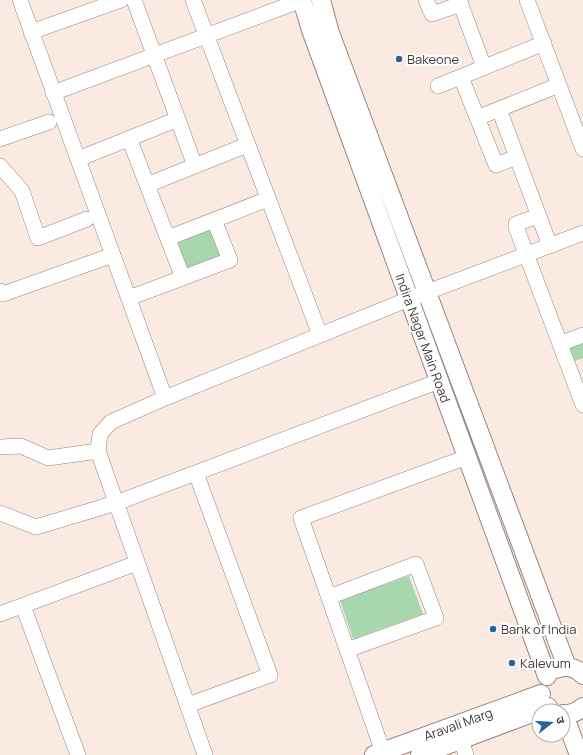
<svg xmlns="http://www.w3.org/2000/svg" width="583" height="755" viewBox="0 0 583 755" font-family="Manrope,'Noto Sans Devanagari',sans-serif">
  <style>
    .green { fill: #a8d7ad }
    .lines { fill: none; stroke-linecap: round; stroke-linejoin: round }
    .minor-casing { stroke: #96877f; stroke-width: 16 }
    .tertiary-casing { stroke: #96877f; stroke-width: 20 }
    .minor { stroke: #fff; stroke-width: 15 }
    .tertiary { stroke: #fff; stroke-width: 18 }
    .poi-dot { fill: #27649b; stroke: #fff; stroke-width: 1.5 }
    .labels { text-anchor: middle; stroke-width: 4; stroke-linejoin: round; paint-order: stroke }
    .poi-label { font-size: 13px; fill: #413a37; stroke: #fff; text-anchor: start }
    .street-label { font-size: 13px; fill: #413a37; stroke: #fff }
  </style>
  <rect width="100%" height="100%" fill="#fbeae2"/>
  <path class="green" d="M212,228L225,260L187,276L174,243Z
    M583,328V358L569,363L559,337Z
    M409,576L423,614L353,639L340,600Z"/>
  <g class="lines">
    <g class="minor-casing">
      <path id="minor" d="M20,0L165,398
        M134,0L195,166
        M193,0L320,335
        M426,0L432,14L461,4
        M459,0L484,67
        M527,0L583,149
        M31,32L121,0
        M461,77L496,165L517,157
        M438,86L544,43
        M53,93L302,0
        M499,109L550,246
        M477,118L559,85
        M129,138L183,278
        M0,139L49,122
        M78,159L178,119
        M0,166L22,191L38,238L87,219
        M147,185L247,145
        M538,216L516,224V227L583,405
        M168,238L268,199
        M0,291L3,294L113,255
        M129,298L230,260L214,220
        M560,344L583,335
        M0,447L21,446L48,458L98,451
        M0,513L36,527L116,503L439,381
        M329,597L416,564L436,618L347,650
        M23,606L78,755
        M0,614L137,563
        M188,705L270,675L196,473
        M461,740L466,755
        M205,755L98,451L100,434L111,422L165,398L409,299L583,233
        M384,755L301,518L467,457"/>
    </g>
    <g class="tertiary-casing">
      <path id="tertiary" d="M302,0L311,30L547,676
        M321,0L330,33L567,667
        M556,669C566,665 576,667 583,675
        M563,714C571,715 577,712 583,707
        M564,715L579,755
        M374,755L541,694
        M420,755L548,707"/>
    </g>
    <use href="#minor" class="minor"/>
    <use href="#tertiary" class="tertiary"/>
  </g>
  <g class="poi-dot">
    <circle cx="399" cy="59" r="4"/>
    <circle cx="493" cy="629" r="4"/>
    <circle cx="512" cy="663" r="4"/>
  </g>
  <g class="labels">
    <g class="poi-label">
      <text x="407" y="64">Bakeone</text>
      <text x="501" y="634">Bank of India</text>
      <text x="520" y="668">Kalevum</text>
    </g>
    <g class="street-label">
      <text transform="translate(423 338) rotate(70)" y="5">Indira Nagar Main Road</text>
      <text transform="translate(458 724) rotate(-20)" y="5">Aravali Marg</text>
    </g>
  </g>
  <g transform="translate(551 723) rotate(73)"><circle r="19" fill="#ffffff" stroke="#b3b0af"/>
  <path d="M0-3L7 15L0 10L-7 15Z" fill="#27649b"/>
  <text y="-6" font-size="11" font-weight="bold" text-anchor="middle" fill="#413a37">उ</text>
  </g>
</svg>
